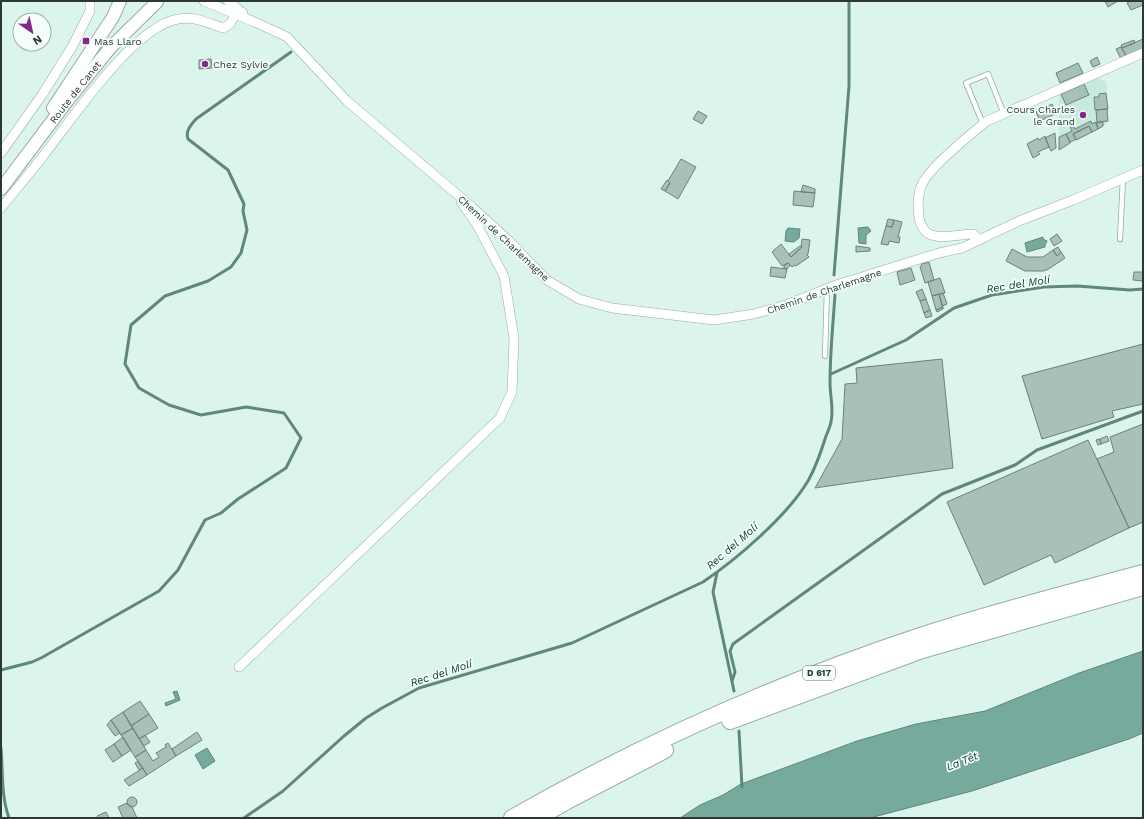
<svg xmlns="http://www.w3.org/2000/svg" width="1144" height="819" viewBox="0 0 1144 819" font-family="'Work Sans',sans-serif">
  <style>
    .built { fill: #c7eadf }
    .water { fill: #75aa9c; stroke: #5f887d }
    .lines { fill: none; stroke-linecap: round; stroke-linejoin: round }
    .stream { stroke: #5f887d; stroke-width: 3 }
    .building { fill: #a7c0b8; stroke: #6a827b }
    .lane-casing { stroke: #94ada5; stroke-width: 6 }
    .street-casing { stroke: #94ada5; stroke-width: 10 }
    .secondary-casing { stroke: #94ada5; stroke-width: 14 }
    .highway-casing { stroke: #94ada5; stroke-width: 18 }
    .lane { stroke: #fff; stroke-width: 4.5 }
    .street { stroke: #fff; stroke-width: 9 }
    .secondary { stroke: #fff; stroke-width: 12 }
    .highway { stroke: #fff; stroke-width: 16 }
    .poi-dot { fill: #87268f; stroke: #f4fefb; stroke-width: 1.5 }
    .labels { text-anchor: middle; stroke-width: 3.5; stroke-linejoin: round; paint-order: stroke }
    .shield { fill: #f4fefb; stroke: #697370; stroke-width: 1 }
    .shield-label { font-size: 9px; font-weight: bold; fill: #2d3835 }
    .poi-label { font-size: 10px; fill: #2d3835; stroke: #f4fefb; text-anchor: start }
    .street-label { font-size: 10px; fill: #2d3835; stroke: #f4fefb }
    .water-label { font-size: 11px; font-style: italic; fill: #06392f; stroke: #f4fefb }
  </style>
  <rect width="100%" height="100%" fill="#dbf5ed"/>
  <path class="built" d="M1098,78L1106,82L1108,109H1107L1108,121L1104,126L1059,150V95Z"/>
  <path class="water" d="M868,227L871,231L866,235V244L859,243L858,228Z
    M788,228L800,229L799,238L794,242L785,241L786,231Z
    M1043,237V239L1047,241L1045,245V247L1027,252L1025,243Z
    M1143,651V733L1129,739L972,791L870,818H680L700,805L723,795L741,784L857,741L916,724L985,711L1079,673Z
    M177,691L180,700L166,706L165,703L176,699L173,692Z
    M207,748L215,761L203,769L195,755Z"/>
  <g class="lines">
    <path class="stream" d="M834,275L849,86V1
      M831,374L906,340L954,308L992,295L1044,287L1077,286L1130,290L1143,289
      M717,573L713,592L734,691
      M1,670L32,662L41,658L159,591L178,570L205,520L221,513L238,499L286,468L301,438L284,413L246,407L201,415L169,405L139,388L125,364L131,325L165,296L208,281L231,267L241,253L247,230L243,211L244,204L228,170L188,139C185,131 191,125 196,119L291,52
      M732,681L735,672L730,651L733,644L942,494L1015,465L1037,450L1143,411
      M739,731L742,787
      M1,748C3,772 1,796 9,818
      M244,818L283,791L344,736L366,718L382,708L419,688L572,643L703,582C737,559 787,516 808,481C816,467 821,452 826,436C828,431 830,427 831,422C834,409 830,396 830,383C830,353 833,324 835,295"/>
  </g>
  <path class="building" d="M1105,1H1118L1108,7Z
    M1131,1H1143V5L1131,10L1127,3Z
    M1143,39V48L1126,56L1122,48Z
    M1134,40L1135,43L1122,48L1121,45Z
    M1121,47L1126,56L1121,59L1116,49Z
    M1097,57L1100,64L1093,67L1090,61Z
    M211,59L212,68L199,69V60Z
    M1078,63L1083,73L1060,83L1056,73Z
    M1084,84L1089,95L1066,105L1061,94Z
    M1106,93L1108,109L1095,110L1094,97H1099V94Z
    M1052,104L1057,113L1040,121L1036,112Z
    M1107,109L1108,121L1097,122L1096,110Z
    M698,111L707,116L702,124L693,119Z
    M1091,121L1092,124L1096,122L1098,129L1092,132L1089,126L1073,134L1076,139L1070,142L1066,134L1072,131L1070,126L1073,125L1075,129Z
    M1103,122V126L1098,129L1096,123Z
    M1089,126L1092,132L1076,140L1073,134Z
    M1055,133L1056,148L1051,151L1045,138Z
    M1066,134L1070,143L1059,150V137Z
    M1045,136L1049,147L1038,152L1040,154L1033,158L1027,144L1038,138L1039,140Z
    M681,159L696,167L678,199L665,191L670,183L668,181Z
    M667,180L670,183L665,191L661,189Z
    M803,185L815,189V193L801,192Z
    M794,191L815,193L813,207L793,205Z
    M888,219L894,220L892,227L886,226Z
    M894,220L902,222L898,237H900L899,243L889,241L888,245L881,244L886,226L892,227Z
    M1057,234L1062,241L1054,246L1050,239Z
    M802,239L810,240L808,254L807,255L809,257L796,266L795,265L792,267L788,263L782,266L772,252L781,244L791,257L801,248Z
    M800,246H802L801,248L791,257L789,254Z
    M856,246L870,248V251L856,252Z
    M1058,247L1061,252L1057,256L1053,250Z
    M1012,249L1027,257H1043L1053,250L1057,256L1061,252L1065,258L1047,270H1045L1044,271H1025L1006,261Z
    M929,262L934,280L925,283L920,267L922,264Z
    M788,263L790,265L787,269L784,268V266Z
    M771,267L787,269L785,278L770,276Z
    M911,268L915,280L900,285L897,272Z
    M1134,272H1143V281L1133,280Z
    M940,278L945,293L932,296L928,282Z
    M922,289L926,299L920,301L916,292Z
    M943,293L947,304L942,306L939,294Z
    M939,294L943,307L936,310L932,296Z
    M926,299L930,310L924,313L920,301Z
    M943,307V309L937,312L936,310Z
    M930,310L932,316L926,318L924,313Z
    M1143,344V404L1112,411L1114,417L1042,439L1022,376Z
    M942,359L953,468L815,488L842,439L845,384L857,383L856,368Z
    M1143,424V522L1129,528L1097,459L1114,452L1110,437Z
    M1107,436L1109,441L1101,444L1100,439Z
    M1100,439L1101,444L1098,445L1096,440Z
    M1088,440L1129,528L1055,563L1051,555L984,585L947,502Z
    M140,701L149,714L131,726L123,712Z
    M123,712L133,728L121,735L111,720Z
    M149,714L158,728L139,739L131,726Z
    M111,720L120,733L115,736L107,725Z
    M133,728L146,750L135,757L121,735Z
    M197,732L202,740L176,756L172,749Z
    M145,735L150,742L144,746L139,739Z
    M123,737L131,750L122,756L114,744Z
    M168,743L176,756L147,775L135,757L146,750L153,761L159,757L156,753L166,747L165,745Z
    M114,744L122,756L113,762L105,750Z
    M138,761L143,768L139,770L135,763Z
    M143,768L147,775L129,786L124,780Z
    M127 802a5 5 0 1 1 10 0a5 5 0 1 1-10 0Z
    M127,803L132,807L137,818H123L118,807Z
    M106,812L109,818H98L97,816Z"/>
  <g class="lines">
    <g class="lane-casing">
      <path id="lane" d="M983,124L966,83L988,74L1004,114
        M1120,239L1123,178
        M825,356L827,289"/>
    </g>
    <g class="street-casing">
      <path id="street" d="M204,1L257,23L287,37L347,101L472,207L508,240L547,280L579,299L612,308L714,320L754,314L786,305L836,285L939,253L962,248L1019,221L1073,200L1143,170
        M228,1L243,13
        M1,153L42,95L72,47L90,11V1
        M1,208C16,189 32,171 47,151C74,116 135,26 178,19C196,16 207,23 223,28L230,24L238,9
        M980,240L973,234C962,234 947,238 936,236C926,235 921,227 919,218C918,208 917,197 921,187C926,170 972,133 987,121L1143,53
        M239,667L500,418L512,392L514,338L504,276L477,225L461,202"/>
    </g>
    <g class="secondary-casing">
      <g id="secondary">
        <path d="M53,108L113,17L120,1"/>
        <path id="s1" d="M1,189L68,100L110,48L157,2"/>
      </g>
    </g>
    <g class="highway-casing">
      <path id="highway" d="M730,721L922,650L1143,587
        M512,818C642,744 778,683 920,636C993,612 1068,593 1143,573
        M537,818L567,801L665,750"/>
    </g>
    <use href="#lane" class="lane"/>
    <use href="#street" class="street"/>
    <use href="#secondary" class="secondary"/>
    <use href="#highway" class="highway"/>
  </g>
  <g class="poi-dot">
    <rect x="82" y="37" width="8" height="8" rx="2"/>
    <circle cx="205" cy="64" r="4"/>
    <circle cx="1083" cy="115" r="4"/>
  </g>
  <g class="labels">
    <rect class="shield" x="803" y="666" width="32" height="14" rx="3"/>
    <g class="shield-label">
      <text x="819" y="676">D 617</text>
    </g>
    <g class="poi-label">
      <text x="94" y="45">Mas Llaro</text>
      <text x="213" y="68">Chez Sylvie</text>
      <text x="1075" y="113" text-anchor="end">Cours Charles<tspan x="1075" dy="12">le Grand</tspan></text>
    </g>
    <g class="street-label">
      <text dy="4" stroke="none"><textPath href="#s1" startOffset="122">Route de Canet</textPath></text>
      <text transform="translate(504 238) rotate(43)" y="4">Chemin de Charlemagne</text>
      <text transform="translate(824 291) rotate(-19)" y="4">Chemin de Charlemagne</text>
    </g>
    <g class="water-label">
      <text transform="translate(1018 284) rotate(-9)" y="4">Rec del Molí</text>
      <text transform="translate(732 546) rotate(-41)" y="4">Rec del Molí</text>
      <text transform="translate(441 673) rotate(-18)" y="4">Rec del Molí</text>
      <text transform="translate(962 761) rotate(-22)" y="4">La Têt</text>
    </g>
  </g>
  <rect width="1144" height="819" fill="none" stroke="#2d3835" stroke-width="4"/>
  <g transform="translate(32 32) rotate(146)"><circle r="19" fill="#f4fefb" stroke="#a4afac"/>
  <path d="M0-3L7 15L0 10L-7 15Z" fill="#87268f"/>
  <text y="-6" font-size="11" font-weight="bold" text-anchor="middle" fill="#2d3835">N</text>
  </g>
</svg>
